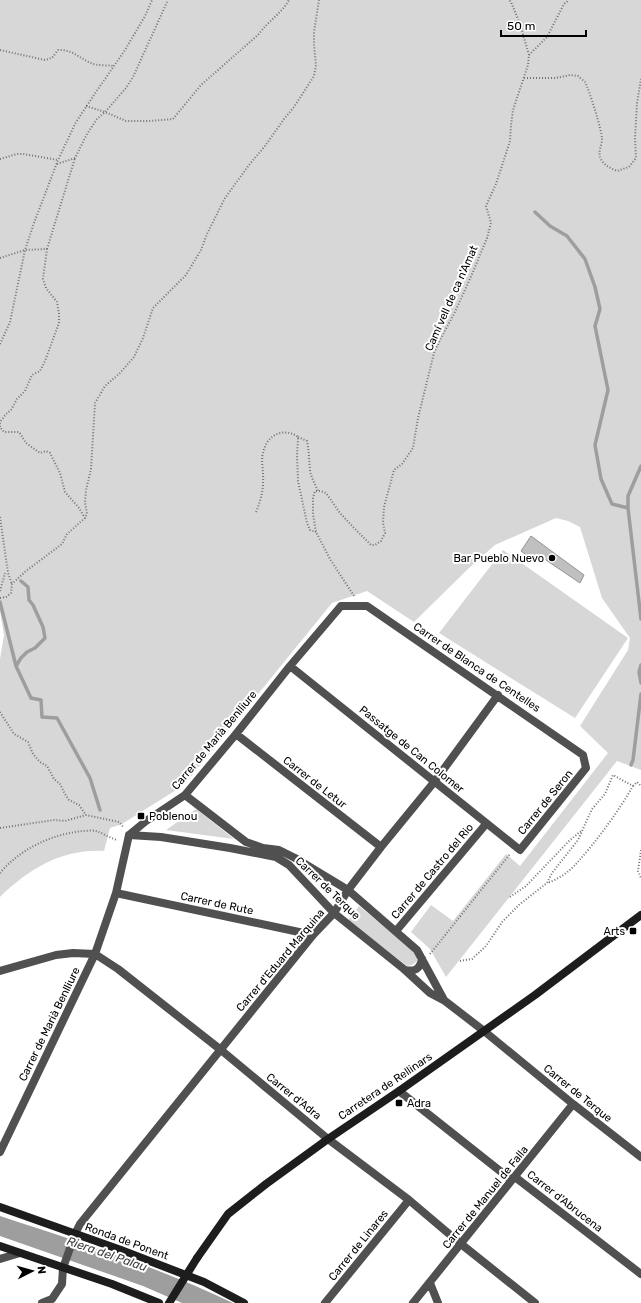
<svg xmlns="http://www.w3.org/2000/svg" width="641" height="1303" viewBox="0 0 641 1303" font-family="Rubik,sans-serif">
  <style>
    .green { fill: #d7d7d7 }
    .water { fill: #9e9e9e }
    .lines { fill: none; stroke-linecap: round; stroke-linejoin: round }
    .stream { stroke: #9e9e9e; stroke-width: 3.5 }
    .building { fill: #c0c0c0; stroke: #949494 }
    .path { stroke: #727272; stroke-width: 2; stroke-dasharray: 1 2; stroke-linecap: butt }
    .street { stroke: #505050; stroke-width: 8 }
    .secondary { stroke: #1d1d1d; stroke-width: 8 }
    .secondary-bridge { stroke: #1d1d1d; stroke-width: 8 }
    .poi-dot { fill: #000; stroke: #fff; stroke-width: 1.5 }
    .labels { text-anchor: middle; stroke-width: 4; stroke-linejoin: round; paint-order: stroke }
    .street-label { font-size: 11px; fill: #000; stroke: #fff }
    .poi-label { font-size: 11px; fill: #000; stroke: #fff; text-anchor: end }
    .water-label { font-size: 12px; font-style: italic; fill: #3f3f3f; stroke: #fff }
  </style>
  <rect width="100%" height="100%" fill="#fff"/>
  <path class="green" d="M0,0H641V770L617,761L446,977L430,949L411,932L431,905L453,921L506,854L520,866L608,753L580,726L628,650L630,638L602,598L580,527L568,521L556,518L495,545L469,568L414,622L367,591L332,603L184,785L122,824L110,828L104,851C62,849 30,868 0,897V659L4,635L0,611Z
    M503,550L628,638L575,718L439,633Z
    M196,809L234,839L166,830Z
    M359,906L414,951L417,956V961L412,965L407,966L348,920Z"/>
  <path class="water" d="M0,1216C79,1242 158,1267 233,1303H182L143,1286L0,1236Z"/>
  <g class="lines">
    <path class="stream" d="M535,212L550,226L567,236L585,259L595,287L600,309L595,326L608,390L595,445L601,479L612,504L628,508
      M641,466L628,496V508L641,619
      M0,602L16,666L31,698L41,700L42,717L57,718L90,778L100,810
      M641,665L639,672L641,683
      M16,666L21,658L27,652L35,648L45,638L43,627L33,605L29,600L28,587L21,581
      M631,765L633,760L641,694"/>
  </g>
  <path class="building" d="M531,536L584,575L580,583L540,556L535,562L521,551Z"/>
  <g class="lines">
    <path class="path" d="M0,50L45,60L52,58L58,50C72,49 79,58 91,63C97,66 107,65 114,66
      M529,55L547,37L564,4L569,0
      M524,78H556L570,75L578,76C580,78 583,80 585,82C589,89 602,131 602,139C602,145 598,151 600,157C603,165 610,168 617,171L629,167L636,158L635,138L637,103L641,79
      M86,106L105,112L126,121H149L173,119L201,85L259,34C269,20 280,15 289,0
      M0,159L17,154H23L58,160
      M57,164L75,158L87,134L97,119L105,112L126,88L133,77L168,0
      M47,249L75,158
      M0,258L25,250L47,249L43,279L46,288L57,302L59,314V323L45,361L40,371L32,375L25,391L17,399L11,410L6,414L0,422V427L4,432H19L26,443L40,453L46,451L50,453L60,473L65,492L79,508L85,518
      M0,344L10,322L25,250L34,223L58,160L76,122L96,92L125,50L145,16L152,0
      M298,437L307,441C309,451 309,460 310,470C311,477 315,484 318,491
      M256,512C261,500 264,488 263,475C263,468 261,460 263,453C266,436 283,426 298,437V439L297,455L298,481L307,523L310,530L316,532
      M0,517L8,573L12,584
      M0,591L5,573
      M354,596L330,559L316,532L313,514V498L315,491H321L326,493L340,513L355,529L371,545H375L381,541L385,533L383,523L384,507L394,470L402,464L413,448L418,418L434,353L440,340L455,312L473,272L487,238L491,223L486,206L496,184L510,141L511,125L513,110L528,65L529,55L520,24L511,2L509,0
      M0,598L6,597L11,593L12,584L26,571L62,544L67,534L85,518L87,514L85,502L86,490L91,469L95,403L105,386L119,374L134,357L143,338L153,308L186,275L201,250L207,234L225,198L249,165L265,146L284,119L294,107L314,76L316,65L314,45V32L319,0
      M0,712L14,734L28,742L33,754L40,762L47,766L54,779L60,784L65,794L69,800L79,805L86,815
      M633,786L637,782L641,786
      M0,828L54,820L65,821L86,815L119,822L124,828
      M641,850L638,871L641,878
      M0,873C20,849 52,834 83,831C87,831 92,830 96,831C103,833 109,838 118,840
      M510,897L526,886L569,841L581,831
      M430,954L510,854
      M460,961L472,959L486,946L502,922L520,904L547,883L552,873L578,840L592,809L605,794L613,775L633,786C618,812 596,842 576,864C569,872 557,880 547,883"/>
    <path class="street" d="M236,734L381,847
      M185,795L246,842L263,848L279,850L295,858L348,890L417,950L444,1000
      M129,835L161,837L230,848L276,857L289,865L334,913L405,970L430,993L445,1001L484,1031L573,1104L641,1157
      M116,893L313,935
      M396,931L486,824
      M405,970C415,972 420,969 422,959
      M0,971L56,955L73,953L95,954L118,969L221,1050L328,1139L409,1200L461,1244L535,1303
      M399,1091L509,1178L515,1177L641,1274
      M0,1152L95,954L116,893L129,835L146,821L185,795L236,734L290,666L341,606H367L583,755L586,768L520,850L290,666
      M0,1259L20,1253
      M430,1283L438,1303
      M42,1303L52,1299L62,1284L63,1268L75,1234L80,1224L313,935L334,913L348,890L381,847L435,781L498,695
      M325,1303L409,1200
      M413,1303L573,1104"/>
    <path class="secondary" d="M0,1207L121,1250L204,1282L244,1303
      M0,1246L112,1284L159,1303
      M197,1258L228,1214L266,1184L328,1139L399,1091L535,995L641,915"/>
    <path class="secondary-bridge" d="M169,1303L197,1258"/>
  </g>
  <g class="poi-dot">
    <circle cx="552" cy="558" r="4"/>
    <rect x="137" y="812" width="8" height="8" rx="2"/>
    <rect x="629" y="927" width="8" height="8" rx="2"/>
    <rect x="395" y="1099" width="8" height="8" rx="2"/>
  </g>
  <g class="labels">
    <g class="street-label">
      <text transform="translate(451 298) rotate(-66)" y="4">Camí vell de ca n'Amat</text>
      <text transform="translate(477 667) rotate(34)" y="4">Carrer de Blanca de Centelles</text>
      <text transform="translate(214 740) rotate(-50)" y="4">Carrer de Marià Benlliure</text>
      <text transform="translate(412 749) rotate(39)" y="4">Passatge de Can Colomer</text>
      <text transform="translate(315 782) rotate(38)" y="4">Carrer de Letur</text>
      <text transform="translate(545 802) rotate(-51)" y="4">Carrer de Seron</text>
      <text transform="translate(432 871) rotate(-50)" y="4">Carrer de Castro del Rio</text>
      <text transform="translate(328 888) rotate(44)" y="4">Carrer de Terque</text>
      <text transform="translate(217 903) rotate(12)" y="4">Carrer de Rute</text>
      <text transform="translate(280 960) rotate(-50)" y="4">Carrer d'Eduard Marquina</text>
      <text transform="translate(49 1024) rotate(-64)" y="4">Carrer de Marià Benlliure</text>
      <text transform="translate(385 1086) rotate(-34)" y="4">Carretera de Rellinars</text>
      <text transform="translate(578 1093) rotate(39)" y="4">Carrer de Terque</text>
      <text transform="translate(294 1096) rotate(39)" y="4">Carrer d'Adra</text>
      <text transform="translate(485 1197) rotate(-51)" y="4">Carrer de Manuel de Falla</text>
      <text transform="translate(565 1201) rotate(38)" y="4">Carrer d'Abrucena</text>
      <text transform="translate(127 1241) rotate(20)" y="4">Ronda de Ponent</text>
      <text transform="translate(358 1245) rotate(-51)" y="4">Carrer de Linares</text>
    </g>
    <g class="poi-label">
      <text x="544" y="562">Bar Pueblo Nuevo</text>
      <text x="149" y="820" text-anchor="start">Poblenou</text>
      <text x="625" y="935">Arts</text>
      <text x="407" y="1107" text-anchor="start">Adra</text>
    </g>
    <g class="water-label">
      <text transform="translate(107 1254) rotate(19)" y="4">Riera del Palau</text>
    </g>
  </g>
  <g transform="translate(32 1271) rotate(84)" stroke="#ffffff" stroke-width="3" paint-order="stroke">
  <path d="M0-3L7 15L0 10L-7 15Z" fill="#000000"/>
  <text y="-6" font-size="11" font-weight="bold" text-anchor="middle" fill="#000000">N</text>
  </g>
  <path d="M501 30v6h85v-6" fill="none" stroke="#000000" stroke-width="2"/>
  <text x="507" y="30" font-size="12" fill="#000000" stroke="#ffffff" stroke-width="3" paint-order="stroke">50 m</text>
</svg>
